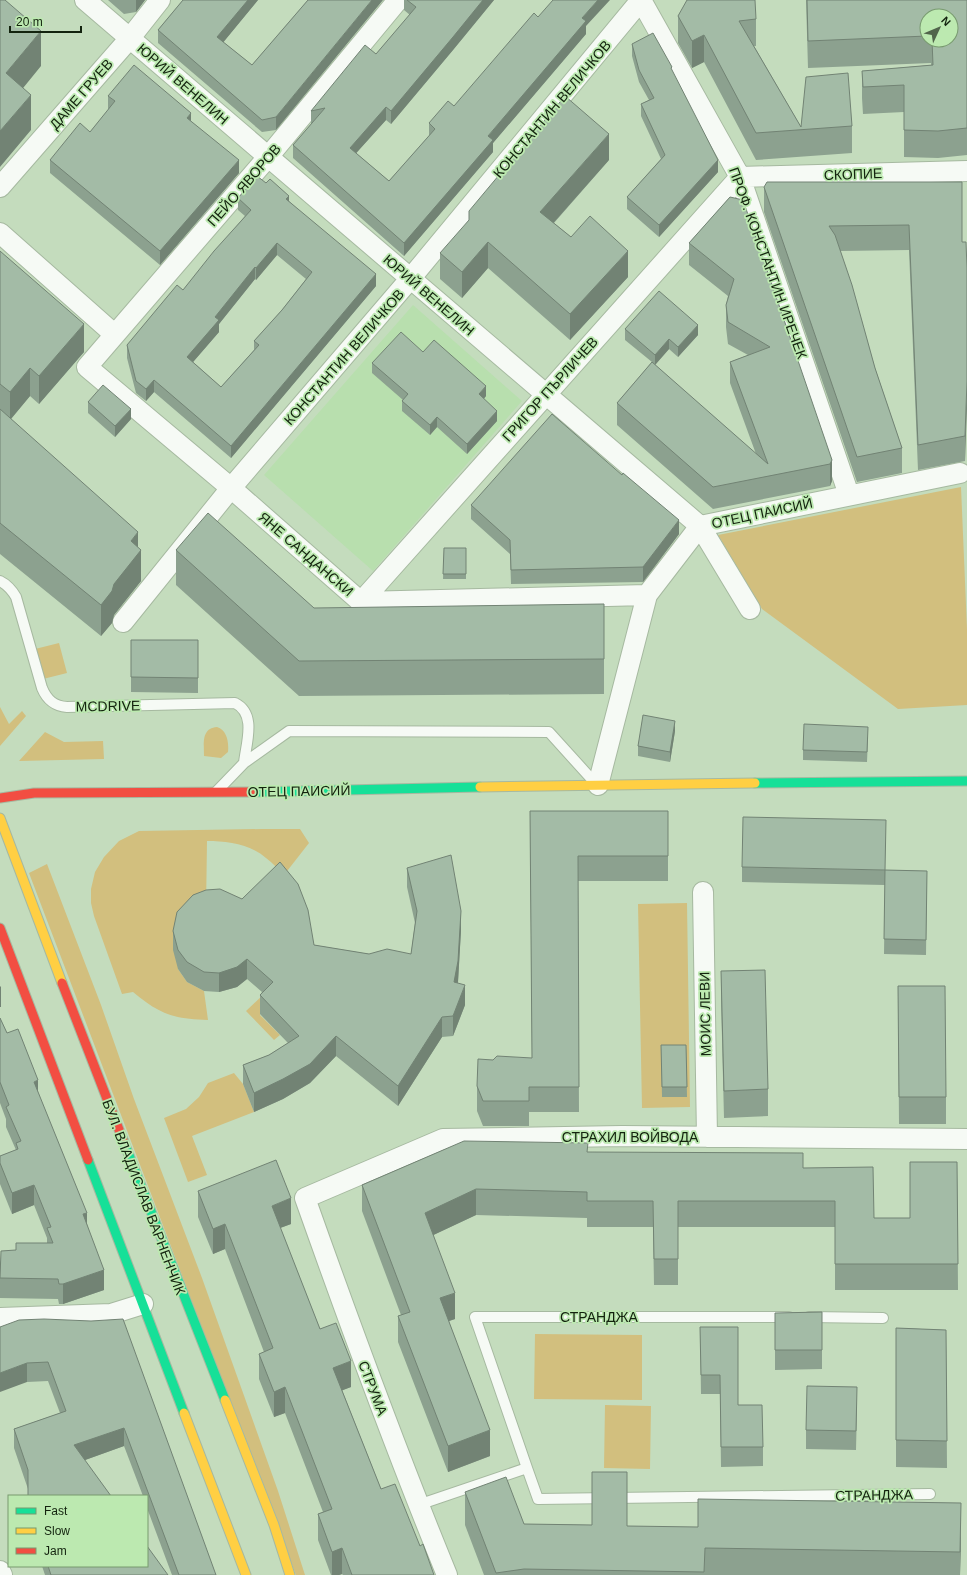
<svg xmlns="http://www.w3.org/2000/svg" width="967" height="1575" viewBox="0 0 967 1575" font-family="Arial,sans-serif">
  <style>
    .built { fill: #b8dfae }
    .green { fill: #d2bf7e }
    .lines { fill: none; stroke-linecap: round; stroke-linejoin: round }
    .lane-casing { stroke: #a6b9a0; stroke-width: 12 }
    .street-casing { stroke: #a6b9a0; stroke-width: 22 }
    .fast-casing { stroke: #a6b9a0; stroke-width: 11 }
    .slow-casing { stroke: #a6b9a0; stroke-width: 11 }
    .jam-casing { stroke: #a6b9a0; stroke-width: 11 }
    .lane { stroke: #f6faf5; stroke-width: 10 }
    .street { stroke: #f6faf5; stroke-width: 20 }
    .fast { stroke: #16e098; stroke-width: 9 }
    .slow { stroke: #ffcf43; stroke-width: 9 }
    .jam { stroke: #f24e42; stroke-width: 9 }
    .wall { fill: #8ca18f; fill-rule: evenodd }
    .shaded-wall { fill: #728374 }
    .building { fill: #a3bba6; stroke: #728374; fill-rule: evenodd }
    .labels { text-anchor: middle; stroke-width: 3.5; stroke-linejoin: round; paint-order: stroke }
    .street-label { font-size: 14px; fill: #13230e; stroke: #bce9b0 }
  </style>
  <rect width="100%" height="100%" fill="#c4dcbd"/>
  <path class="built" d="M413,305L522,401L373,571L264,475Z"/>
  <path class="green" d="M961,487L967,629V705L898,709L762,609L718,535Z
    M59,643L67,673L43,679L35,649Z
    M0,707L9,724L22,711L26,716L0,746Z
    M217,727C227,730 229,742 228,752L221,758L204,756C204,744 201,728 217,727Z
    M45,732L64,742L103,741L104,759L19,761Z
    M262,829H300L309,843L284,875C278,869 273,863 266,858C250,844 227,841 207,841L206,909L178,969L187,982L204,991L208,1020C174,1019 159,1014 133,992L122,994L94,916L91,903V889L95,872L104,857L119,841L139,831Z
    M47,864L101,1005L134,1099L202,1278L278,1491L305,1575H296L29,873Z
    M687,903L690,1107L642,1108L638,904Z
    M264,994L260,1015L280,1035L274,1040L246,1011Z
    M234,1073L243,1084L254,1112L192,1136L207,1175L188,1182L164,1118L186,1109L199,1097L208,1083Z
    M535,1334L642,1335V1400L534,1399Z
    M605,1405L651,1406L650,1469L604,1468Z"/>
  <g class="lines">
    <g class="lane-casing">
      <path id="lane" d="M0,581C8,585 12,590 16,597L42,688C47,700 54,706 67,707L235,703C257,714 246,743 244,763
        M217,791L244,763L289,731L549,732L596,784
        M809,1317L883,1318
        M527,1468L475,1317H789
        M418,1505L527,1468L538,1499L930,1494"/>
    </g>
    <g class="street-casing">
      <path id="street" d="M85,0L700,526L750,609
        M398,0L268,157L87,367L231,488L361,602L647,595
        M641,0L740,177L849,495
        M0,187L130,38L160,0
        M0,233L114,334
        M361,602L740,177L967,171
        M123,622L231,488L410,279L641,0
        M598,785L647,595L700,526L960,473
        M703,892L707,1137
        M0,1318L111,1314L143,1304
        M0,1571L2,1575
        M447,1575C396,1451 350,1325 305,1198L443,1139L622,1136L967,1139"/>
    </g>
    <g class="fast-casing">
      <path id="fast" d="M755,783L967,781
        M254,792L480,787
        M123,1140L225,1400
        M88,1160L184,1413"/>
    </g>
    <g class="slow-casing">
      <path id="slow" d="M480,787L755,783
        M0,818L62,983
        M225,1400L274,1525L290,1575
        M184,1413L246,1575"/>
    </g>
    <g class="jam-casing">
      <path id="jam" d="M0,798L34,793L254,792
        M0,928L88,1160
        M62,983L123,1140"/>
    </g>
    <use href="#lane" class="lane"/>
    <use href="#street" class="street"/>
    <use href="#fast" class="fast"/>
    <use href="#slow" class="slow"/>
    <use href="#jam" class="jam"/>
  </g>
  <path class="wall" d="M108,0H145L136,12L124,14Z
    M183,0H258L223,42L252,65L308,0L276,130L262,132L158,43V30Z
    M404,0H494L453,50L391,124L386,120L356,153L389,181L429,136V123L454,106L538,17L586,26V34L493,143V152L404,256L293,158V145L312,123L311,124V111L376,54L410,15L404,10Z
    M806,0H967V155L938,158L904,157V112L863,114L862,98V71L931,65V63L808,68ZM927,16L951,40H927Z
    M678,16L756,19V46H754L801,127L852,126V153L756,160L704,62L692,68L678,43Z
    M632,44L672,71L718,172L659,237L627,209V197L661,159L641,116V104L649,100L639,82L632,56Z
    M108,96L191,121L239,173L160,265L50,173V160L90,132L108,110Z
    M609,160L554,223L571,237L628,277L570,340L488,268L462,298L440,279V253Z
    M962,182V242H966L965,461L918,470L909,250L840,251L875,368L902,448V473L857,482L764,212V187Z
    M730,197L832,460V481L830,486L713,509L617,425V403L652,362L625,340V329L698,335L678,357L669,349L655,365L756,454L730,383V362L748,355L728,344L726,327V305L728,296L689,265V243Z
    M238,198L289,201L376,286L231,458L154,392L146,401L136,393L127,358V345L183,290L245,216L238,210ZM277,255L306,279L282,310L254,341V350L221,387L193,362L219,332V324L255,279L256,280Z
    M0,251L84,352L39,404L30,396L11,419L138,547L141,581L114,615L112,623L101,636L0,554Z
    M423,352L486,396L484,399L497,421L467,454L437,427L430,435L402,411V401L403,400L372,373V363Z
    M88,402L131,419L115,437L88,413Z
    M471,505L679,534L643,582L511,584L510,554L471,519Z
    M444,548H466V579H443Z
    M176,550L314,608L604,639V694L299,696L176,585Z
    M131,640H198V693L131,692Z
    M675,731L670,762L638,756V746Z
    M868,737L867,762L803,760V750Z
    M530,811H668V881H578L579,1112H529V1126H483L477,1111V1086L493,1060L532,1058Z
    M742,867L927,871L926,955L884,954L885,885L742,882Z
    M407,868L461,930L458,983L465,1005L453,1036L442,1037L398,1106L336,1056L310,1083L283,1099L254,1112L243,1084V1065L269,1055L288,1043L260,1014V995L262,992L247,979L237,987L219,992L204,991L187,982L178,969L173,950V931L314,945L369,954H411L415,923L407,887Z
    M721,971L768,1089V1116L724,1118L721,998Z
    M898,986L946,1097V1124H899Z
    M0,1018L7,1033L38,1094L87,1224L104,1290L63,1304H59L58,1299L0,1298V1262L16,1250L47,1243V1238L34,1205L12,1214L0,1184V1156L16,1150L6,1127V1119L0,1103Z
    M661,1045H686L687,1097H662Z
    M588,1152L803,1168L874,1218H910L957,1162L958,1290H835V1227H678V1285H654L653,1227H587V1218L476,1215L433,1235L455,1319L449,1321L490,1456L448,1472L398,1342V1316L401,1315L362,1211V1185Z
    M198,1191L291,1224L280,1228L320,1329L351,1387L342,1390L381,1489L420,1546L434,1575H343L342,1574L339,1575H331L318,1540V1514L323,1512L285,1413L274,1417L259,1379V1354L264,1352L225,1249L213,1254L198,1217Z
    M822,1312V1369L775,1370V1313Z
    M91,1321L216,1575H172L147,1508V1496H143L124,1446L85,1460L28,1489L14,1448V1429L60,1413L48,1381L27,1382L0,1327Z
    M700,1327L738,1405L763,1447V1466L721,1467L720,1394H701Z
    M896,1328L946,1330L947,1468L896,1467Z
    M857,1407L856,1450L806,1449V1430Z
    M592,1472L627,1526L961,1537L960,1575H484L465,1525V1492L524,1524L592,1525Z
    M42,1566H147L168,1575H45Z"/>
  <path class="shaded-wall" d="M136,0H145L136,12Z
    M248,0H258L217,50V37Z
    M372,0H383L276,130V117Z
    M483,0H494L453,50L391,124V111Z
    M598,0H610L586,26V34L493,143V152L404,256V243L582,18Z
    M41,31V66L6,109V73Z
    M704,35V62L692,68V41Z
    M31,95V130L0,167V131Z
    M386,107V120L350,160V148Z
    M191,113V126L187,118Z
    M609,134V160L540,238V212Z
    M239,160V173L160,265V251Z
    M718,160V172L659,237V225Z
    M289,196V208L286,199Z
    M488,242V268L462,298V272Z
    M277,243V255L256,280V268Z
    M628,251V277L570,340V314Z
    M255,267V279L219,324V332L187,369V357L215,317Z
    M376,274V286L231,458V446Z
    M84,324V352L39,404V376Z
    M698,325V335L678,357V347Z
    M669,339V349L655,365V355Z
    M30,368V396L10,420V392Z
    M154,380V392L146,401V389Z
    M967,381V406L965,461V436Z
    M486,386V396L479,404V394Z
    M131,409V419L115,437V426Z
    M497,411V421L467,454V444Z
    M437,417V427L430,435V425Z
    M832,460V481L830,486V464Z
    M679,520V534L643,582V567Z
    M138,532V553L141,550V581L114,615L112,623L101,636V605L114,584L131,541Z
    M675,721V731L670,762V752Z
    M461,911V930L458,981L454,1001V982Z
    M247,959V979L237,987L219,992V973Z
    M465,985V1005L453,1036V1016Z
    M1,986V1007H0V987Z
    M442,1017V1037L398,1106V1086Z
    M336,1036V1056L310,1083L283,1099L254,1112V1093Z
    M38,1080V1101L34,1082Z
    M34,1185V1205L12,1214V1193Z
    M476,1189V1215L425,1239V1213Z
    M291,1198V1224L272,1231V1206Z
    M87,1213V1233L83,1214Z
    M225,1224V1249L213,1254V1229Z
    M104,1270V1290L63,1304V1284Z
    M455,1293V1319L440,1324V1298Z
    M351,1361V1387L333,1394V1368Z
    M27,1363V1382L0,1392V1373Z
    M285,1387V1413L274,1417V1392Z
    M124,1428V1446L74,1464V1445Z
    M490,1430V1456L448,1472V1446Z
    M961,1503V1537L960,1575V1552Z
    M342,1548V1574L339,1575H332V1552Z"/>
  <path class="building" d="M0,0H5L41,31L6,73L31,95L0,131Z
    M183,0H248L217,37L252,65L308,0H372L276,117L262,120L158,30Z
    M407,0H483L453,37L391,111L386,107L350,148L389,181L435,129L429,123L448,101L454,106L534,13L538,17L553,0H598L582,18L586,21L488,136L493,140L404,243L293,145L325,108L311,111L365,45L376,54L416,7Z
    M687,0H755L756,19L739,21L801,127L806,77L848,73L852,126L756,133L704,35L692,41L678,16Z
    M807,0H967V128L938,131L904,130V85L863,87L862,71L933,65L932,40H951V16H927V36L808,41Z
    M653,33L672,67L671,68L718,160L659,225L627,197L665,155L641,104L654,98L639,70L632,44Z
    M134,65L191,113L187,118L239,160L160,251L50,160L80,123L90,132L115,101L108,96Z
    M565,96L609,134L540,212L571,237L590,216L628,251L570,314L488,242L462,272L440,253L469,220V211Z
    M257,176L266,183L270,179L289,196L286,199L376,274L231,446L154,380L146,389L136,381L127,345L177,285L183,290L214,251L251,210L238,198ZM277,243L312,272L282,310L254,341L259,345L221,387L187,357L219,320L215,317L255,267L256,268Z
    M767,182H962V242H966L967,268V381L965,436L918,445L909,225L829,226L835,235L852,285L875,368L902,448L857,457L764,187Z
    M730,197L743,200L832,460L830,464L713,487L617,403L652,362L768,464L730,362L770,347L728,322L726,305L734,279L689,243Z
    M0,251L84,324L39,376L30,368L10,392L0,384Z
    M659,291L698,325L678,347L669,339L655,355L625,329Z
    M401,332L423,352L434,340L486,386L479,394L497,411L467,444L437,417L430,425L402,401L408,394L372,363Z
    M103,385L131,409L115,426L88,402Z
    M0,409L138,532L131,541L141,550L114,584L112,591L101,605L0,523Z
    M552,414L622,475L623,473L679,520L643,567L511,570L510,540L471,505Z
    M208,513L314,608L604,604V659L299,661L176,550Z
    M444,548H466V574H443Z
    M131,640H198V678L131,677Z
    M643,715L675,721L670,752L638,746Z
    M804,724L868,727L867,752L803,750Z
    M530,811H668V856H578L579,1087H529V1101H483L477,1086L478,1059L493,1060L497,1056L532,1058Z
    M743,817L886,820L885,870L742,867Z
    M451,855L461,911L458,961L454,982L465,985L453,1016L442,1017L398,1086L336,1036L310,1064L283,1079L254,1093L243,1065L269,1055L299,1036L260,995L273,982L247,959L237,967L219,973L204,972L187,962L178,950L173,931L177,912L193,895L206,890L220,889L242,899L280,862L298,884L308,910L314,945L369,954L387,949L411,954L417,911L407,868Z
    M885,870L927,871L926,940L884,939Z
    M765,970L768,1089L724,1091L721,971Z
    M898,986H945L946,1097H899Z
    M0,1018L7,1033L18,1029L38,1080L34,1082L87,1213L83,1214L104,1270L63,1284H59L58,1279L0,1278L1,1251L16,1250V1243H53L47,1228L51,1227L34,1185L12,1193L0,1163V1156L18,1149L16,1143L21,1141L6,1107L9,1105L0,1082Z
    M661,1045H686L687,1087H662Z
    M464,1141L588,1143L587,1152L803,1153V1168L873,1167L874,1218H910V1162H957L958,1264H835V1201H678V1259H654L653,1201H587V1192L476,1189L425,1213L455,1293L440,1298L490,1430L448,1446L398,1316L410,1312L362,1185Z
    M276,1160L291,1198L272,1206L320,1329L336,1323L351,1361L333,1368L381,1489L395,1484L420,1546L423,1544L434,1575H352L342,1548L332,1552L318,1514L332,1509L285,1387L274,1392L259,1354L273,1348L225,1224L213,1229L198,1191Z
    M822,1312V1350H775V1313Z
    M44,1319L91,1321L123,1319L216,1575H179L124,1428L74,1445L111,1496H28V1470L14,1429L66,1411L48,1362L27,1363L0,1373V1327L19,1320Z
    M700,1327H738V1405H762L763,1447H721L720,1375H701Z
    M896,1328L946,1330L947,1441L896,1440Z
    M807,1386L857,1387L856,1431L806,1430Z
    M592,1472H627V1526L698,1527V1499L961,1503L960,1552L705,1548L704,1572L524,1569L496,1573L465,1492L506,1477L524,1524L592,1525Z
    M147,1546L168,1575H51L48,1566H147Z"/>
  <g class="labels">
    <g class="street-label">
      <text transform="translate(183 84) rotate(41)" y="5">ЮРИЙ ВЕНЕЛИН</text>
      <text transform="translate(81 94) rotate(-49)" y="5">ДАМЕ ГРУЕВ</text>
      <text transform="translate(552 109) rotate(-50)" y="5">КОНСТАНТИН ВЕЛИЧКОВ</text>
      <text transform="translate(853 174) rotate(-2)" y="5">СКОПИЕ</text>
      <text transform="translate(244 185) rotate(-49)" y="5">ПЕЙО ЯВОРОВ</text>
      <text transform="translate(768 263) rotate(70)" y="5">ПРОФ. КОНСТАНТИН ИРЕЧЕК</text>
      <text transform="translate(429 295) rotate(41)" y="5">ЮРИЙ ВЕНЕЛИН</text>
      <text transform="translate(344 357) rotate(-49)" y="5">КОНСТАНТИН ВЕЛИЧКОВ</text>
      <text transform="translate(550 389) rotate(-48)" y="5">ГРИГОР ПЪРЛИЧЕВ</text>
      <text transform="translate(762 513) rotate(-12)" y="5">ОТЕЦ ПАИСИЙ</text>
      <text transform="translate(306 554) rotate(41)" y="5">ЯНЕ САНДАНСКИ</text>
      <text transform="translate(108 706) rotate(-1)" y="5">MCDRIVE</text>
      <text transform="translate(299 791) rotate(-1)" y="5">ОТЕЦ ПАИСИЙ</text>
      <text transform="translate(705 1014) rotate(-91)" y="5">МОИС ЛЕВИ</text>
      <text x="630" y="1142">СТРАХИЛ ВОЙВОДА</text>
      <text transform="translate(144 1197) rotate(69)" y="5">БУЛ. ВЛАДИСЛАВ ВАРНЕНЧИК</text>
      <text x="599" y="1322">СТРАНДЖА</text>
      <text transform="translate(373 1388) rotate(69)" y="5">СТРУМА</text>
      <text transform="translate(874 1495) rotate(-1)" y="5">СТРАНДЖА</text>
    </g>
  </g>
  <rect x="8" y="1495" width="140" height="72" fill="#bce9b0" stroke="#789a6f"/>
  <rect x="16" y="1508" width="20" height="6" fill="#16e098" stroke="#789a6f"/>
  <text x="44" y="1515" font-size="12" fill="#13230e">Fast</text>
  <rect x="16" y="1528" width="20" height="6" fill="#ffcf43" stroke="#789a6f"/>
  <text x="44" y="1535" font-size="12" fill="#13230e">Slow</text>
  <rect x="16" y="1548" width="20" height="6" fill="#f24e42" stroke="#789a6f"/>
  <text x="44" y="1555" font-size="12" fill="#13230e">Jam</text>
  <g transform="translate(939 28) rotate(46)"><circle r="19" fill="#bce9b0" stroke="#789a6f"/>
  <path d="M0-3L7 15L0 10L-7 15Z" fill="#51644b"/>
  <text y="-6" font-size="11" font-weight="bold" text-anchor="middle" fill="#13230e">N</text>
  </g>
  <path d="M10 26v6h71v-6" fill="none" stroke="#13230e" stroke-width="2"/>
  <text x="16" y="26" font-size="12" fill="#13230e" stroke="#bce9b0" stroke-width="3" paint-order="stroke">20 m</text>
</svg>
